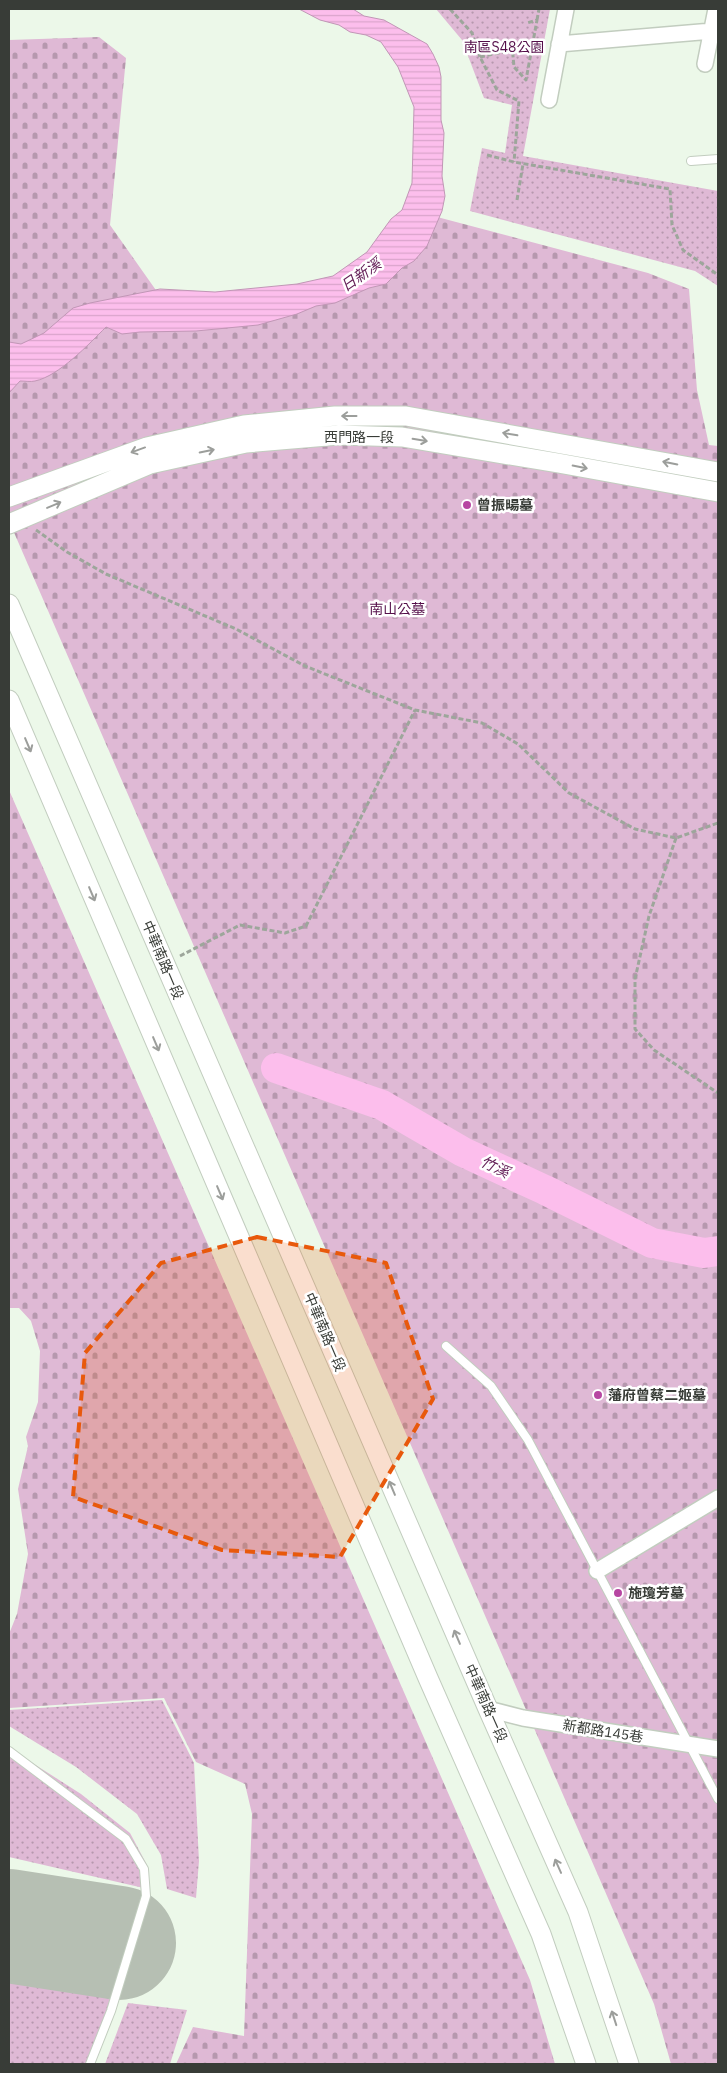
<svg xmlns="http://www.w3.org/2000/svg" width="727" height="2073" viewBox="0 0 727 2073" font-family="'IBM Plex Sans','Noto Sans TC',sans-serif">
  <style>
    .grass { fill: url(#grass-dots) }
    .cemetery { fill: url(#cemetery-stones) }
    .water { fill: url(#water-rules); stroke: #c197b6 }
    .lines { fill: none; stroke-linecap: round; stroke-linejoin: round }
    .river { stroke: #fcbeec; stroke-width: 30 }
    .runway { stroke: #b6bfb3; stroke-width: 114 }
    .service-casing { stroke: #c2cdbf; stroke-width: 10 }
    .minor-casing { stroke: #c2cdbf; stroke-width: 18 }
    .tertiary-casing { stroke: #c2cdbf; stroke-width: 21 }
    .path { stroke: #9da69b; stroke-width: 3; stroke-dasharray: 5 2.5; stroke-linecap: butt }
    .service { stroke: #fff; stroke-width: 8 }
    .minor { stroke: #fff; stroke-width: 15 }
    .tertiary { stroke: #fff; stroke-width: 19 }
    .oneway { stroke: #9c9e9b }
    .marked { fill: #e8590c; fill-opacity: 0.2; stroke: #e8590c; stroke-width: 4; stroke-dasharray: 10 6; stroke-linejoin: round }
    .poi-dot { fill: #b746a2; stroke: #fff; stroke-width: 2 }
    .labels { text-anchor: middle; stroke-width: 5; stroke-linejoin: round; paint-order: stroke }
    .park-label { font-size: 14px; fill: #540e49; stroke: #fff }
    .street-label { font-size: 14px; fill: #383c37; stroke: #fff }
    .poi-label { font-size: 14px; font-weight: bold; fill: #383c37; stroke: #fff; text-anchor: start }
    .water-label { font-size: 15px; font-style: italic; fill: #621c55; stroke: #fff }
  </style>
  <defs>
    <pattern id="grass-dots" width="8" height="8" patternUnits="userSpaceOnUse" patternTransform="scale(1.25)"><rect width="8" height="8" fill="#dfb9d5"/><path d="M2 2h.1M6 6h.1" fill="none" stroke="#b698ae" stroke-width="1.8" stroke-linecap="round"/></pattern>
    <pattern id="cemetery-stones" width="16" height="16" patternUnits="userSpaceOnUse" patternTransform="scale(1.25)"><rect width="16" height="16" fill="#dfb9d5"/><path d="M2 7V4a2 2 0 0 1 4 0v3zM10 15v-3a2 2 0 0 1 4 0v3z" fill="#b698ae"/></pattern>
    <pattern id="water-rules" width="6" height="5" patternUnits="userSpaceOnUse" patternTransform="scale(1.25)"><rect width="6" height="5" fill="#fcbeec"/><path d="M0 2.5h6" fill="none" stroke="#d9a4cb"/></pattern>
  </defs>
  <rect width="100%" height="100%" fill="#ecf8e9"/>
  <path class="grass" d="M436,9H550L523,156L718,191V286L695,271L470,211L482,148L505,153L512,105L484,98L462,40Z
    M162,1700L194,1763L199,1861L196,1898L167,1889L161,1855L137,1814L76,1767L9,1726V1710Z
    M9,1748L81,1794L130,1833L147,1865L148,1889L9,1857Z
    M9,1982L113,1997L88,2064H9Z
    M128,2003L187,2010L170,2064H105Z"/>
  <path class="cemetery" d="M99,37L126,58L110,225L165,303L337,292L422,213L648,273L689,289L697,390L709,445L718,446V2064H671L654,2004L9,521V40Z
    M9,790L530,1980L555,2064H176L193,2027L244,2036L252,1814L245,1784L196,1762L164,1698L9,1708V1634L17,1614L28,1554L18,1489L28,1446L26,1437L38,1402L40,1351L31,1321L19,1308H9Z"/>
  <path class="water" d="M299,9H353L364,16L384,20L427,44L433,54L439,67L441,77V120L444,133L442,176L445,196L442,211L427,246L414,261L402,268L386,284L369,288L335,303L316,306L297,314L258,325L196,331L140,332L122,334L106,327C89,344 59,376 35,381C31,382 25,381 20,381L9,393V342L21,344L44,333L73,308L90,303L160,289L215,292L297,284L333,276L367,252L391,219L402,210L412,183L414,107L398,67L381,42L366,35L350,32L339,25L320,20Z"/>
  <g class="lines">
    <path class="river" d="M276,1068L382,1105L463,1152L545,1190L652,1243L704,1253L718,1251"/>
    <path class="runway" d="M9,1926L119,1943"/>
    <g class="service-casing">
      <path id="service" d="M691,161L718,159
        M446,1346L491,1386L528,1440L718,1799
        M9,1751L126,1839L144,1869L146,1896L111,2011L90,2064"/>
    </g>
    <g class="minor-casing">
      <path id="minor" d="M559,44L712,31L718,33
        M705,64L716,9
        M549,100L566,9
        M597,1571L718,1498
        M488,1709L523,1718L718,1749"/>
    </g>
    <g class="tertiary-casing">
      <path id="tertiary" d="M9,497L147,447L244,425L335,416H406L718,472
        M9,524L150,464L246,443L339,435L402,437L558,463L718,492
        M9,604L488,1709L578,1912L629,2064
        M9,700L428,1678L541,1934L586,2064"/>
    </g>
    <path class="path" d="M450,9L472,33L480,57L497,90L519,101L514,162
      M537,20L539,9
      M512,45L514,67L526,80L537,20L527,23
      M480,57L512,50
      M487,155L514,162L670,189L672,225L683,250L718,275
      M517,200L523,164
      M36,530L67,552L106,574L236,629L305,666L415,710L482,723L518,744L569,793L635,829L676,838L718,823
      M676,838L649,916L635,979V1029L654,1050L718,1093
      M180,956L240,925L285,933L306,926L415,710"/>
    <use href="#service" class="service"/>
    <use href="#minor" class="minor"/>
    <use href="#tertiary" class="tertiary"/>
  </g>
  <defs><path id="oneway-shaft" d="M-6 0H5M1.5-3L5.5 0L1.5 3" fill="none" stroke-width="1.6" stroke-linecap="round" stroke-linejoin="round" transform="scale(1.25)"/></defs>
  <g class="oneway">
    <use href="#oneway-shaft" transform="translate(349 416) rotate(-180)"/>
    <use href="#oneway-shaft" transform="translate(510 434) rotate(-170)"/>
    <use href="#oneway-shaft" transform="translate(420 440) rotate(9)"/>
    <use href="#oneway-shaft" transform="translate(138 450) rotate(160)"/>
    <use href="#oneway-shaft" transform="translate(207 451) rotate(-12)"/>
    <use href="#oneway-shaft" transform="translate(670 463) rotate(-169)"/>
    <use href="#oneway-shaft" transform="translate(580 467) rotate(11)"/>
    <use href="#oneway-shaft" transform="translate(54 505) rotate(-23)"/>
    <use href="#oneway-shaft" transform="translate(28 745) rotate(67)"/>
    <use href="#oneway-shaft" transform="translate(92 894) rotate(67)"/>
    <use href="#oneway-shaft" transform="translate(156 1044) rotate(67)"/>
    <use href="#oneway-shaft" transform="translate(220 1193) rotate(67)"/>
    <use href="#oneway-shaft" transform="translate(392 1488) rotate(-113)"/>
    <use href="#oneway-shaft" transform="translate(457 1637) rotate(-113)"/>
    <use href="#oneway-shaft" transform="translate(558 1866) rotate(-114)"/>
    <use href="#oneway-shaft" transform="translate(614 2018) rotate(-108)"/>
  </g>
  <path class="marked" d="M257,1237L386,1263L433,1399L340,1557L222,1550L73,1497L85,1353L161,1263Z"/>
  <g class="poi-dot">
    <circle cx="467" cy="505" r="5"/>
    <circle cx="598" cy="1395" r="5"/>
    <circle cx="618" cy="1593" r="5"/>
  </g>
  <g class="labels">
    <g class="park-label">
      <text x="504" y="52">南區S48公園</text>
      <text x="397" y="614">南山公墓</text>
    </g>
    <g class="street-label">
      <text x="359" y="442">西門路一段</text>
      <text transform="translate(163 960) rotate(67)" y="5">中華南路一段</text>
      <text transform="translate(325 1332) rotate(67)" y="5">中華南路一段</text>
      <text transform="translate(486 1703) rotate(66)" y="5">中華南路一段</text>
      <text transform="translate(603 1731) rotate(9)" y="5">新都路145巷</text>
    </g>
    <g class="poi-label">
      <text x="477" y="510">曾振暘墓</text>
      <text x="608" y="1400">藩府曾蔡二姬墓</text>
      <text x="628" y="1598">施瓊芳墓</text>
    </g>
    <g class="water-label">
      <text transform="translate(361 275) rotate(-35)" y="5">日新溪</text>
      <text transform="translate(495 1167) rotate(26)" y="5">竹溪</text>
    </g>
  </g>
  <rect width="727" height="2073" fill="none" stroke="#383c37" stroke-width="20"/>
</svg>
